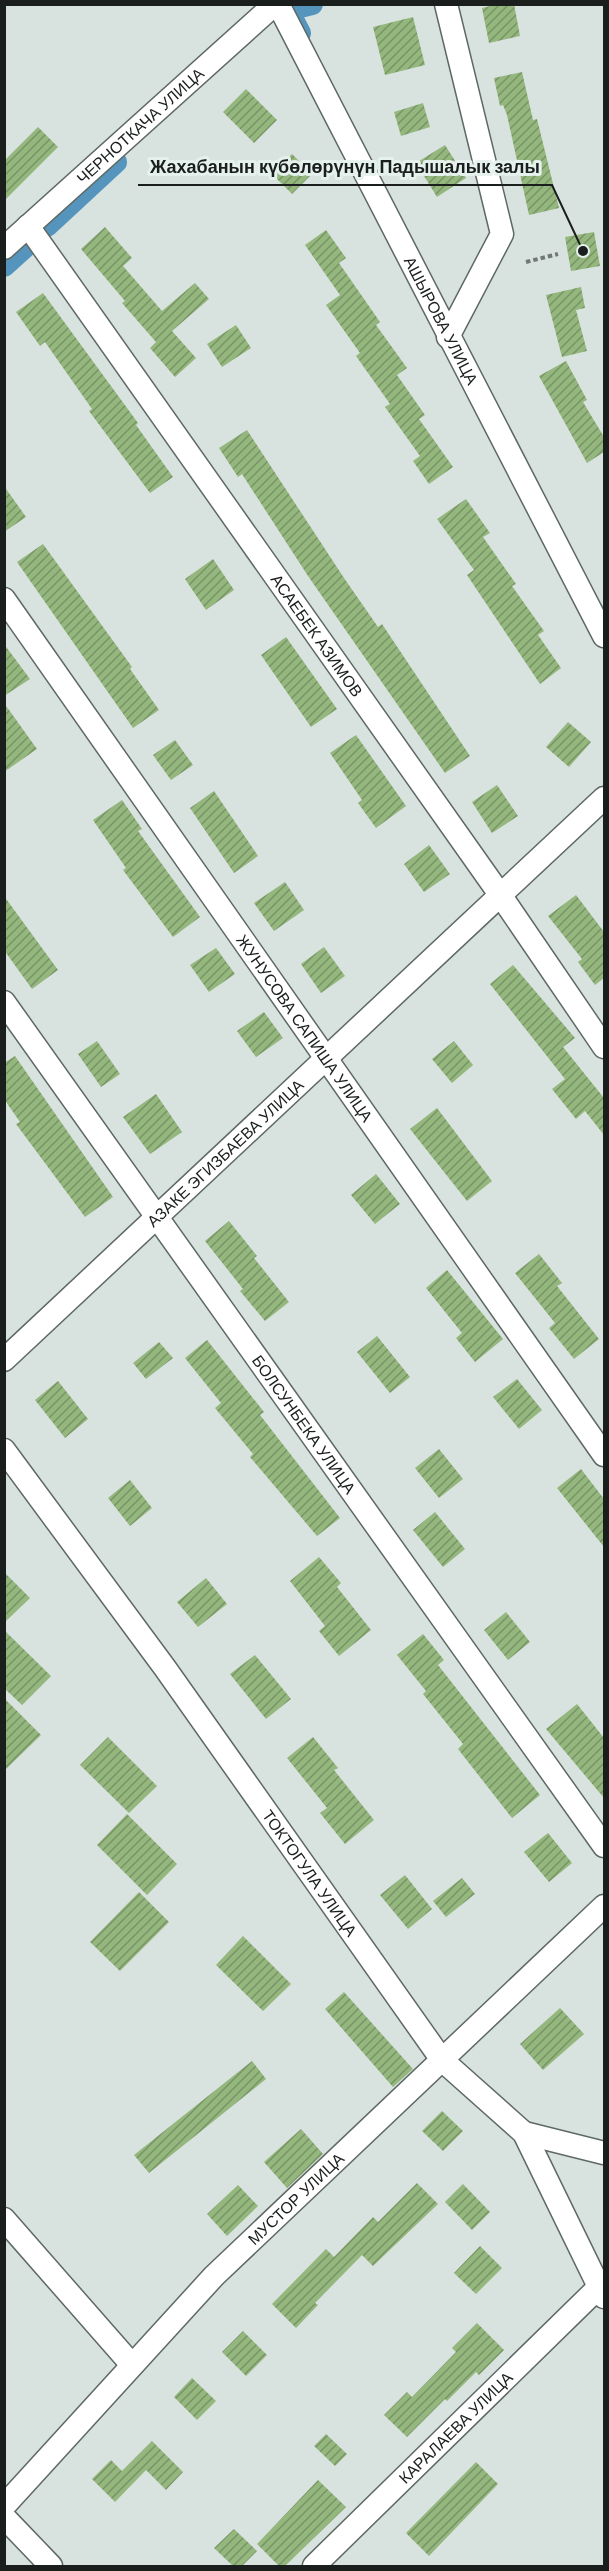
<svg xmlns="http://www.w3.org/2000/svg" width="609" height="2571" viewBox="0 0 609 2571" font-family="'DM Sans',sans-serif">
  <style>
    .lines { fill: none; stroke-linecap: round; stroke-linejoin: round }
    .canal { stroke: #5595bd; stroke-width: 22 }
    .building { fill: url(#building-hatch) }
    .minor-casing { stroke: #5f6964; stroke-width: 25 }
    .path { stroke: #707774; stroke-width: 4; stroke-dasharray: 4.5 3; stroke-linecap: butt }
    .minor { stroke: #fff; stroke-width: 22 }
    .labels { text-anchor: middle; stroke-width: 6; stroke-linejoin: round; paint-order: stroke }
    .street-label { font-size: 16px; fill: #1a1e1c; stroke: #e5f1ec }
    .leader { fill: none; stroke: #1a1e1c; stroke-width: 2 }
    .callout-dot { fill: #1a1e1c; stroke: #e5f1ec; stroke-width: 2 }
    .callout-label { font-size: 18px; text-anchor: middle; font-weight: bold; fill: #1a1e1c; stroke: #e5f1ec; stroke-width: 6; stroke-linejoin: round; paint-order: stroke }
  </style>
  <defs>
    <pattern id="building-hatch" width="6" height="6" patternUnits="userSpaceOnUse" patternTransform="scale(1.5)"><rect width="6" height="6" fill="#94b77d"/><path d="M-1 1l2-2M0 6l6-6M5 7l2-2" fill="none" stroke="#789466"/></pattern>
  </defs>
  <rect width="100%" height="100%" fill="#d8e3df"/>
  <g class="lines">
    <path class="canal" d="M300,33L288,10L312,4
      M47,226L116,162
      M4,266L25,247"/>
  </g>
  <path class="building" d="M498,4H514L520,36L489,43L482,8Z
    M413,17L425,65L385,75L373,27Z
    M522,72L533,120L537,119L559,208L529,215L507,115L503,105L500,106L494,78Z
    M246,89L277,120L254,143L223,112Z
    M423,103L430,127L401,136L394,112Z
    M38,127L58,147L4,201V161Z
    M445,145L466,178L437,197L416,163Z
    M292,154L312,174L292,194L272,174Z
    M105,227L132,258L123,266L162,311L195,283L209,299L172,331L196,358L175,377L150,348L156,342L122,303L125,301L81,249Z
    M326,230L346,258L339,263L380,322L376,325L407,368L397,375L425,415L419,419L453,467L429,484L413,461L420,456L385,407L390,404L356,356L360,353L326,305L340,295L305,245Z
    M594,232L600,266L571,271L565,237Z
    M581,287L585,308L576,310L587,351L562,357L546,295Z
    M43,293L138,423L136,425L173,477L150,493L89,411L92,409L45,342L40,346L16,312Z
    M236,325L251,348L222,367L207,344Z
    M566,361L587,400L583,402L604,437V452L587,463L539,376Z
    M247,430L344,578L378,627L382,624L470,756L445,773L308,576L242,474L238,477L219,448Z
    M4,486L26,517L4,532Z
    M466,499L490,533L483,537L516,584L512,586L544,631L538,635L561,668L540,684L467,575L474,570L437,519Z
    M43,544L132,667L130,669L159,710L133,728L17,562Z
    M213,559L234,590L206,610L185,579Z
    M286,637L337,709L311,727L261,655Z
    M4,644L30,679L4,696Z
    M4,703L37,749L4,772Z
    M568,722L591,742L569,767L546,747Z
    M356,735L406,806L376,828L358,803L362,800L330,753Z
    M175,740L193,765L171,780L153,755Z
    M497,785L518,816L492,833L472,802Z
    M214,791L258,856L234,873L190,808Z
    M122,800L142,829L138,831L200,917L173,937L123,870L126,868L93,820Z
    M429,845L450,874L424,892L404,864Z
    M285,882L304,910L274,931L254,903Z
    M576,895L604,932V978L595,985L578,962L582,959L548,916Z
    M4,896L58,970L32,989L4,950Z
    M324,947L345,976L321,993L301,964Z
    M216,948L235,974L209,992L190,965Z
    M513,965L575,1038L563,1047L604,1098V1135L585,1111L576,1119L552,1089L565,1079L490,984Z
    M264,1012L283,1038L256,1057L237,1031Z
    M97,1041L120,1074L101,1087L78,1054Z
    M454,1041L473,1065L452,1083L432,1059Z
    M15,1056L113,1197L85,1217L16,1124L20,1122L4,1099V1063Z
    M156,1094L182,1132L150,1154L123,1117Z
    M437,1108L492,1181L467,1201L410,1129Z
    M376,1174L400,1204L375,1224L351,1195Z
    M229,1221L257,1256L254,1258L289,1302L265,1321L240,1291L243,1289L205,1241Z
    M539,1254L562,1283L557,1286L599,1339L574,1359L549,1328L555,1323L515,1273Z
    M447,1270L503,1339L475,1362L456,1338L462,1333L426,1288Z
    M377,1336L410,1377L390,1393L357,1352Z
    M207,1340L264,1412L260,1415L340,1518L317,1536L250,1457L253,1454L215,1408L221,1403L185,1358Z
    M159,1342L173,1358L146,1379L133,1363Z
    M517,1379L542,1410L519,1429L493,1397Z
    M58,1381L88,1419L65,1438L35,1400Z
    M439,1449L463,1479L439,1498L415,1468Z
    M581,1469L604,1499V1547L557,1488Z
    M130,1480L152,1508L130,1526L108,1498Z
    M435,1512L465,1549L443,1567L413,1530Z
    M319,1557L341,1583L337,1587L371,1630L339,1656L319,1631L325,1626L290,1581Z
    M4,1572L30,1598L4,1623Z
    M206,1578L227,1604L198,1627L177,1602Z
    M506,1612L530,1642L508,1660L484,1630Z
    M4,1630L51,1676L22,1705L4,1688Z
    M423,1634L444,1660L438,1665L540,1795L512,1818L458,1749L463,1744L423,1694L426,1691L397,1655Z
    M255,1655L291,1699L266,1719L230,1674Z
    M4,1698L41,1735L4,1771Z
    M577,1704L604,1738V1798L546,1729Z
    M108,1737L157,1786L129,1813L80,1765Z
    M313,1737L338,1768L334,1770L374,1820L345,1844L320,1813L327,1808L287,1758Z
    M127,1814L177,1864L147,1895L97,1845Z
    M548,1833L572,1863L549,1882L524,1852Z
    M405,1875L432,1909L408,1929L380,1895Z
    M462,1878L475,1894L446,1917L433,1901Z
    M139,1892L169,1922L120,1971L90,1942Z
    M243,1936L291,1984L263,2011L216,1965Z
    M344,1992L413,2069L393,2087L325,2009Z
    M560,2008L584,2034L543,2070L520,2044Z
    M252,2061L266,2079L149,2173L134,2155Z
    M442,2111L463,2131L443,2151L422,2131Z
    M301,2129L323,2154L287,2188L264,2162Z
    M417,2183L438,2204L373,2266L362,2255L315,2303L318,2305L296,2328L272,2304L326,2249L334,2257L373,2217L378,2222Z
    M463,2184L490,2212L472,2230L445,2202Z
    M238,2185L258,2206L227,2236L207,2214Z
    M480,2246L502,2268L476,2294L454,2273Z
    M477,2323L504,2350L479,2375L476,2372L447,2401L445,2399L407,2437L384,2415L407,2392L412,2397L456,2352L452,2348Z
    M243,2331L267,2355L246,2376L222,2352Z
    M192,2378L216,2401L197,2420L174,2397Z
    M326,2434L347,2454L335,2466L314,2446Z
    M152,2441L183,2472L166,2490L146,2470L115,2502L92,2479L111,2460L122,2471Z
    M476,2462L498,2484L429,2556L406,2533Z
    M318,2480L346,2507L285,2566H279L257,2544Z
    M234,2529L257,2551L242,2566H233L214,2548Z"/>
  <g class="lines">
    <g class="minor-casing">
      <g id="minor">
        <path id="s1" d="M278,4L604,636"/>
        <path d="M446,4L502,234L448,337"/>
        <path id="s2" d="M28,226L501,896L604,1047"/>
        <path id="s3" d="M4,248L275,4"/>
        <path id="s4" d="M4,599L604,1455"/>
        <path id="s5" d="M4,1002L604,1846"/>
        <path id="s6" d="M4,1360L604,798"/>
        <path id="s7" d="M4,1450L165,1668L442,2060L524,2133L604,2297"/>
        <path d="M524,2133L604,2153"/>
        <path d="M4,2219L132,2365"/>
        <path id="s8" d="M4,2506L214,2276L604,1906"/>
        <path d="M4,2517L51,2566"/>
        <path id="s9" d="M314,2566L598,2288"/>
      </g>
    </g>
    <path class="path" d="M526,262L558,254"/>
    <use href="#minor" class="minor"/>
  </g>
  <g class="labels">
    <g class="street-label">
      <text dy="6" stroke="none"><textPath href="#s3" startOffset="183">ЧЕРНОТКАЧА УЛИЦА</textPath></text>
      <text dy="6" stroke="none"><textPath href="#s1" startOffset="356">АШЫРОВА УЛИЦА</textPath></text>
      <text dy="6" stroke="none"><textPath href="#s2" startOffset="501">АСАЕБЕК АЗИМОВ</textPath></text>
      <text dy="6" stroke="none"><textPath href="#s4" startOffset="524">ЖУНУСОВА САПИША УЛИЦА</textPath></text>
      <text dy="6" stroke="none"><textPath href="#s6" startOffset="303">АЗАКЕ ЭГИЗБАЕВА УЛИЦА</textPath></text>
      <text dy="6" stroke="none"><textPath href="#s5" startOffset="518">БОЛСУНБЕКА УЛИЦА</textPath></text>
      <text dy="6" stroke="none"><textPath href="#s7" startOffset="522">ТОКТОГУЛА УЛИЦА</textPath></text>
      <text dy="6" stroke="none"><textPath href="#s8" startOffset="424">МУСТОР УЛИЦА</textPath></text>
      <text dy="6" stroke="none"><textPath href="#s9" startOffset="198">КАРАЛАЕВА УЛИЦА</textPath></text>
    </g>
  </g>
  <path class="leader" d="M583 251L552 185H138"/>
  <circle class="callout-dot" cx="583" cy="251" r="6"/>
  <g class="callout-label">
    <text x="345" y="173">Жахабанын күбөлөрүнүн Падышалык залы</text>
  </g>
  <rect width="609" height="2571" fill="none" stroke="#1a1e1c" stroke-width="12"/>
</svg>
